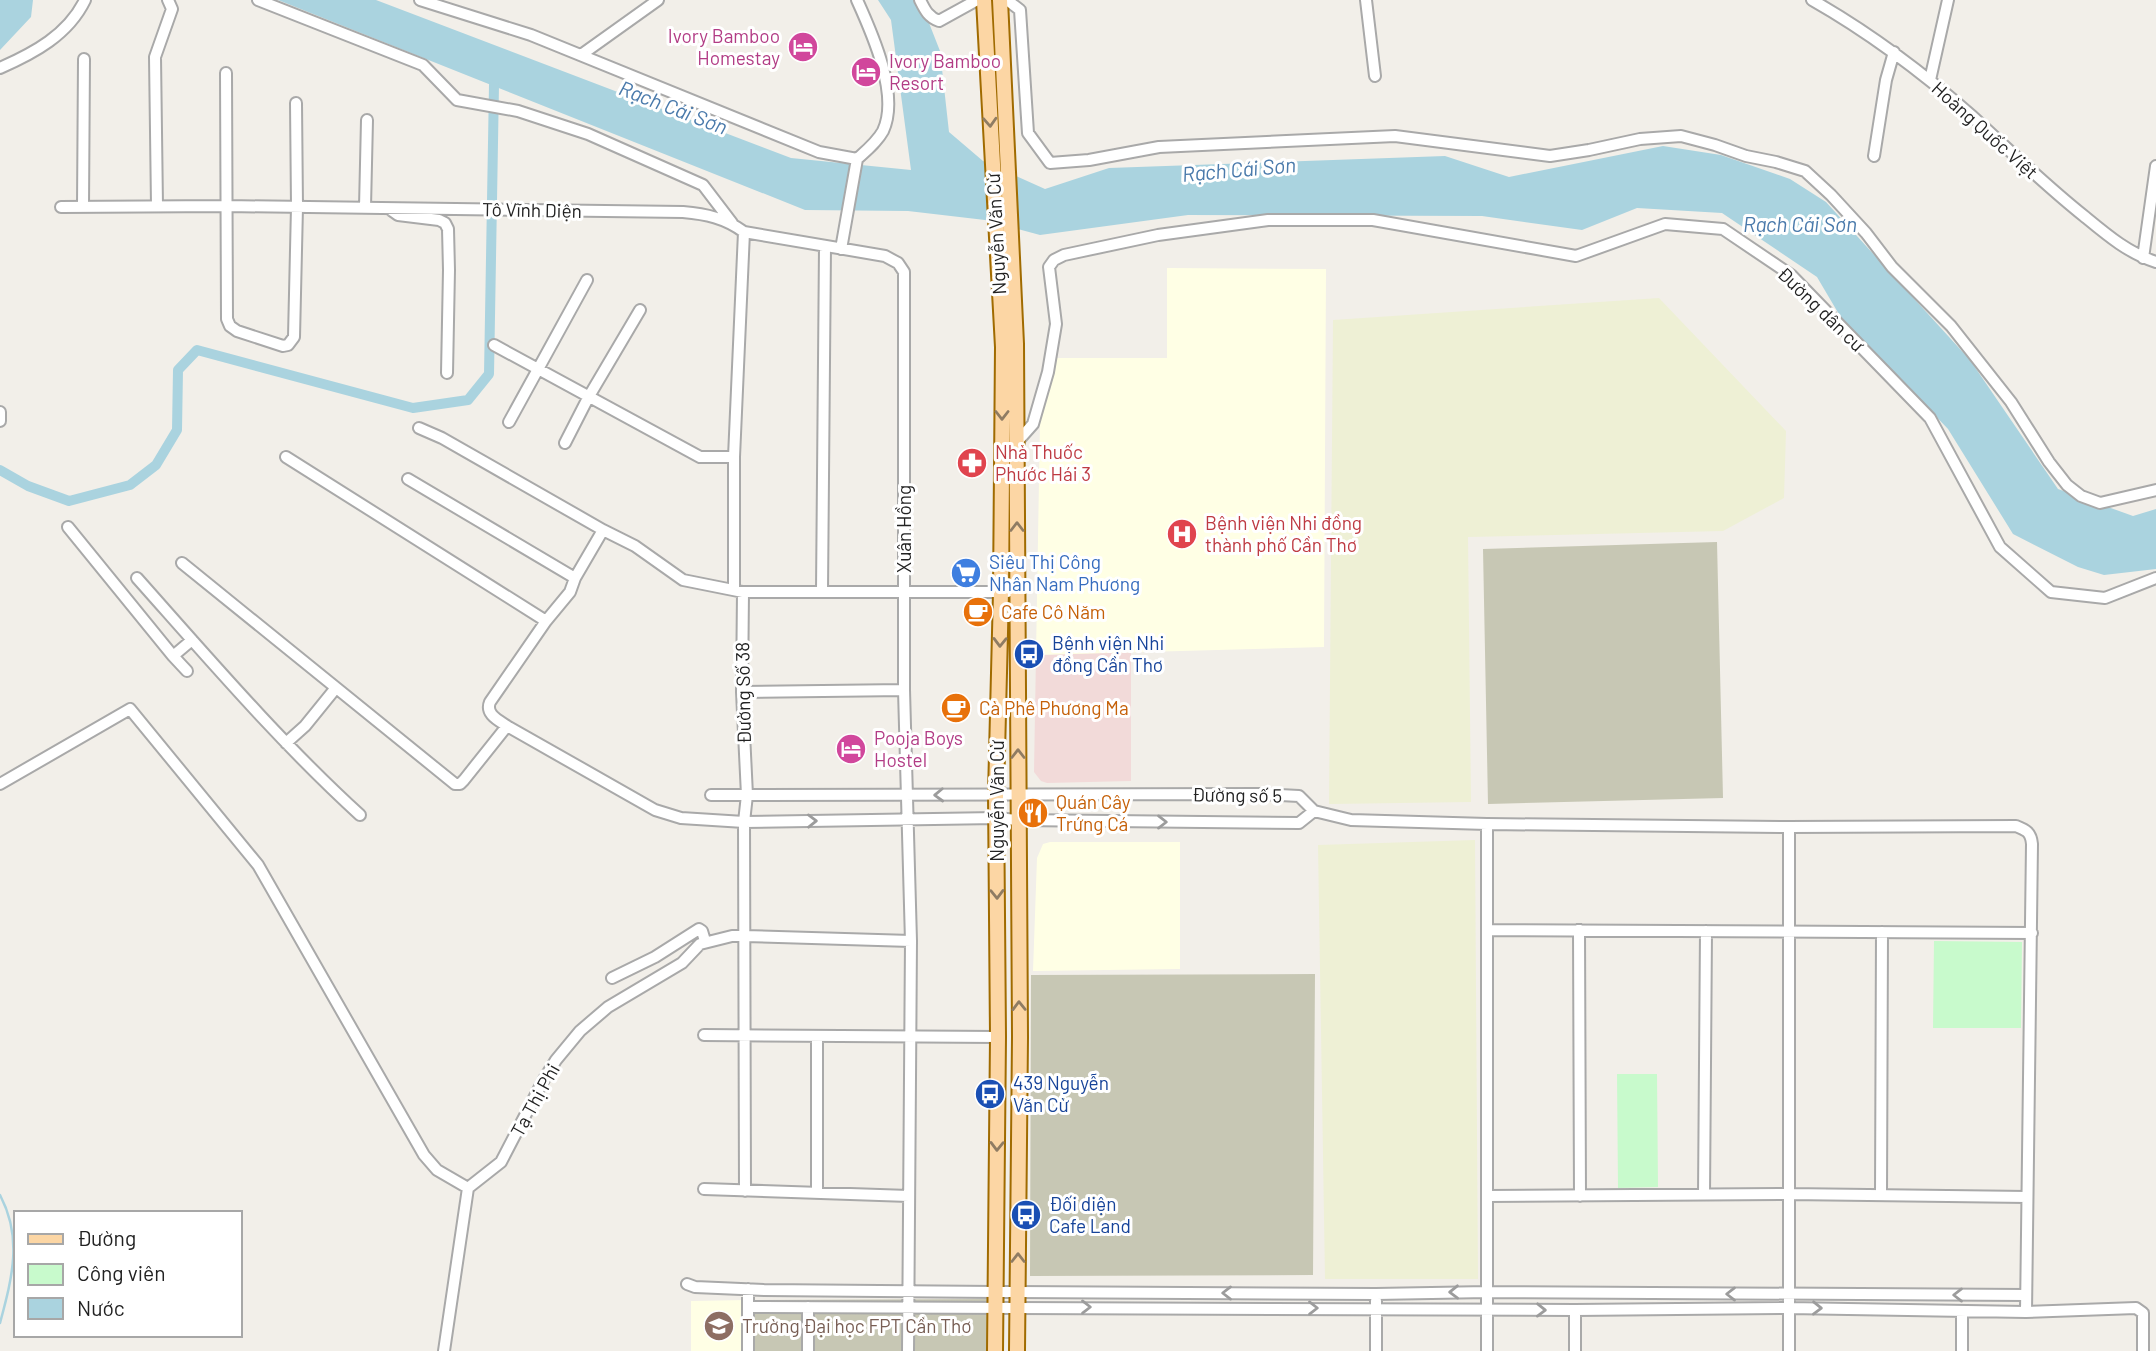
<svg xmlns="http://www.w3.org/2000/svg" width="2156" height="1351" viewBox="0 0 2156 1351" font-family="Barlow,sans-serif">
  <style>
    .commercial { fill: #f2dad9 }
    .education { fill: #ffffe5 }
    .construction { fill: #c7c7b4 }
    .farmland { fill: #eef0d5 }
    .park { fill: #c8facc }
    .water { fill: #aad3df }
    .lines { fill: none; stroke-linecap: round; stroke-linejoin: round }
    .stream { stroke: #aad3df; stroke-width: 2.5 }
    .canal { stroke: #aad3df; stroke-width: 10 }
    .minor-casing { stroke: #a9a9a9; stroke-width: 14 }
    .major-casing { stroke: #a06b00; stroke-width: 18 }
    .minor { stroke: #fff; stroke-width: 10 }
    .major { stroke: #fcd6a4; stroke-width: 14 }
    .oneway { stroke: #8f7c63 }
    .oneway2 { stroke: #9c9c9c }
    .labels { text-anchor: middle; stroke-width: 6; stroke-linejoin: round; paint-order: stroke }
    .hotel-label { font-size: 19px; fill: #b23c85; stroke: #fff; text-anchor: start }
    .street-label { font-size: 19px; fill: #222; stroke: #fff }
    .health-label { font-size: 19px; fill: #be3a42; stroke: #fff; text-anchor: start }
    .shop-label { font-size: 19px; fill: #366cbe; stroke: #fff; text-anchor: start }
    .food-label { font-size: 19px; fill: #c56008; stroke: #fff; text-anchor: start }
    .transit-label { font-size: 19px; fill: #164399; stroke: #fff; text-anchor: start }
    .education-label { font-size: 19px; fill: #785e54; stroke: #fff; text-anchor: start }
    .water-label { font-size: 21px; font-style: italic; fill: #4a7aab; stroke: #fff }
  </style>
  <rect width="100%" height="100%" fill="#f2efe9"/>
  <path class="commercial" d="M1131,652V781L1047,783L1041,781L1034,772L1036,655Z"/>
  <path class="education" d="M1167,268L1326,269L1324,647L1036,655L1040,422L1057,358H1167Z
    M1050,842H1180V969L1033,971L1037,858L1043,844Z
    M747,1300V1351H691V1301Z"/>
  <path class="construction" d="M1717,542L1723,798L1488,804L1483,549Z
    M1315,974L1313,1275L1030,1276L1031,975Z
    M987,1299V1351H747V1300Z"/>
  <path class="farmland" d="M1659,298L1786,431L1784,498L1723,531L1468,537L1471,802L1329,804L1333,320Z
    M1475,840L1478,1279H1325L1318,845Z"/>
  <path class="park" d="M1934,941L2022,942L2021,1028H1933Z
    M1617,1074H1657L1658,1187L1618,1188Z"/>
  <path class="water" d="M0,0H33L31,17L0,50Z
    M278,0H376L791,158L911,170L891,20L878,0H920L940,51L949,132L983,161L1045,189L1109,168L1445,156L1509,177L1663,146L1721,155L1790,179L1826,202L1970,360L2058,489L2133,516L2156,509V569L2104,575L2078,567L2013,534L1948,429L1840,316L1817,277L1722,213L1637,208L1582,230L1482,216L1188,215L1040,235L985,220L908,211L805,210Z"/>
  <g class="lines">
    <path class="stream" d="M0,1195C23,1238 12,1278 0,1323"/>
    <path class="canal" d="M0,470L28,486L69,501L130,485L156,465L177,430L178,370L197,350L413,408L468,400L489,374L494,85"/>
    <g class="minor-casing">
      <path id="minor" d="M258,0L423,65L457,100L518,111L588,134L703,185L732,223
        M420,0L531,35L819,152L857,159C867,150 877,142 883,131C900,95 872,33 857,0
        M920,0C925,10 928,17 939,21L977,0
        M1007,0L1020,10L1028,133L1050,163L1089,160L1159,147L1395,136L1550,156L1589,150L1640,139L1681,136L1715,145L1746,156L1776,162L1805,171L1831,195L1866,233L1892,267L1951,326L2011,402L2049,462L2067,485L2081,496L2100,503L2156,490
        M1366,0L1375,76
        M1812,0C1870,33 1922,72 1972,116C2009,150 2045,185 2084,216C2107,235 2128,253 2156,262
        M581,55L658,0
        M0,68C34,53 68,35 85,0
        M226,73L227,319L230,326L237,331L283,346L288,345L294,337L297,207L296,103
        M1930,80L1948,0
        M1874,156L1886,80L1894,52
        M83,206L84,59
        M157,206L155,57L172,9L168,0
        M61,207L227,206L683,212C706,214 725,218 744,232L885,256L898,263L904,272V690L911,941L908,1351
        M365,207L367,120
        M391,210L398,215L439,220L445,223L448,229L449,270L447,373
        M841,249L857,159
        M2143,258L2156,166
        M494,345L700,457H734L744,232
        M0,412V421
        M509,422L587,280
        M419,428L442,438L603,530L575,578L570,592L546,621L490,702C485,714 498,720 507,726
        M1017,442L1033,424L1048,372L1056,324L1049,267L1054,260L1064,255L1158,235L1268,220H1373L1576,256L1665,224L1723,229L1791,275L1930,418L2000,547L2051,592L2105,598L2156,578
        M565,443L588,398L640,310
        M286,457L546,621
        M408,479L575,578
        M68,527L173,656
        M603,530L635,546L683,580L743,592H1008
        M182,563L455,784H460L464,780L507,726L655,810L681,818L744,822L996,818L1018,820L1299,823L1314,811
        M137,578C209,659 280,742 360,815
        M734,590V457
        M822,591L825,247
        M743,592L742,692L747,795L744,822L745,1191
        M187,671L173,656L192,640
        M742,692L904,690
        M286,743L305,726L335,689
        M0,784L130,709L258,865L424,1155L437,1170L468,1188
        M711,795L1261,794L1299,796L1314,811
        M1314,811L1351,820L1487,824L1789,827L2016,826C2026,830 2031,832 2032,844L2026,1312
        M1487,930L2032,933
        M1579,930L1580,1196
        M612,978L655,957L699,929L702,931L705,941
        M704,1035L998,1037
        M817,1036V1193
        M704,1189L909,1196
        M1704,1195L1706,931
        M1881,1195L1882,932
        M1487,1196L1789,1194L2027,1197
        M687,1284L695,1287L764,1290L995,1292L1376,1294L1487,1292L2026,1295
        M1376,1301V1351
        M748,1307L1575,1310L1789,1308L2026,1312L2136,1308L2143,1313V1351
        M1575,1310V1351
        M1962,1311V1351
        M444,1351L468,1188L501,1162L543,1081L556,1060L580,1031L608,1007L682,963L700,944L732,936H744L911,941
        M748,1351V1289
        M808,1351V1307
        M1487,1351V824
        M1789,1351V827"/>
    </g>
    <g class="major-casing">
      <path id="major" d="M984,0L1003,347L1001,592L996,794L998,1037L995,1351
        M1000,0L1016,344L1020,1037L1017,1351"/>
    </g>
    <use href="#minor" class="minor"/>
    <use href="#major" class="major"/>
  </g>
  <defs><path id="oneway-chevron" d="M-2-3.5L2.5 0L-2 3.5" fill="none" stroke-width="1.6" stroke-linecap="round" stroke-linejoin="round" transform="scale(1.75)"/></defs>
  <g class="oneway">
    <use href="#oneway-chevron" transform="translate(990 122) rotate(87)"/>
    <use href="#oneway-chevron" transform="translate(1002 415) rotate(90)"/>
    <use href="#oneway-chevron" transform="translate(1017 527) rotate(-90)"/>
    <use href="#oneway-chevron" transform="translate(1000 642) rotate(91)"/>
    <use href="#oneway-chevron" transform="translate(1018 754) rotate(-90)"/>
    <use href="#oneway-chevron" transform="translate(997 894) rotate(89)"/>
    <use href="#oneway-chevron" transform="translate(1019 1006) rotate(-91)"/>
    <use href="#oneway-chevron" transform="translate(997 1146) rotate(91)"/>
    <use href="#oneway-chevron" transform="translate(1018 1258) rotate(-90)"/>
  </g>
  <g class="oneway2">
    <use href="#oneway-chevron" transform="translate(939 795) rotate(178)"/>
    <use href="#oneway-chevron" transform="translate(812 821) rotate(-1)"/>
    <use href="#oneway-chevron" transform="translate(1162 822)"/>
    <use href="#oneway-chevron" transform="translate(1454 1292) rotate(179)"/>
    <use href="#oneway-chevron" transform="translate(1227 1293) rotate(-180)"/>
    <use href="#oneway-chevron" transform="translate(1731 1294) rotate(-180)"/>
    <use href="#oneway-chevron" transform="translate(1958 1295) rotate(-180)"/>
    <use href="#oneway-chevron" transform="translate(1086 1307)"/>
    <use href="#oneway-chevron" transform="translate(1313 1308)"/>
    <use href="#oneway-chevron" transform="translate(1817 1308) rotate(1)"/>
    <use href="#oneway-chevron" transform="translate(1541 1310) rotate(1)"/>
  </g>
  <defs>
    <g id="hotel-disc" transform="scale(1.575)"><circle r="9.5" fill="#d1479c" stroke="#fff"/><path d="M-6-4.5h1.5V1H6V5H4.5V3h-9V5H-6ZM-4 0a1.8 1.8 0 1 1 3.6 0ZM.5 0V-2.5h3Q6-2.5 6 0Z" fill="#fff"/></g>
    <g id="pharmacy-disc" transform="scale(1.575)"><circle r="9.5" fill="#e0444e" stroke="#fff"/><path d="M-2-6h4v4h4v4h-4v4h-4v-4h-4v-4h4Z" fill="#fff"/></g>
    <g id="hospital-disc" transform="scale(1.575)"><circle r="9.5" fill="#e0444e" stroke="#fff"/><path d="M-5-5h3v3.5h4V-5h3V5h-3V1.5h-4V5h-3Z" fill="#fff"/></g>
    <g id="supermarket-disc" transform="scale(1.575)"><circle r="9.5" fill="#3f7fe0" stroke="#fff"/><path d="M-6-5.5h2.5l.6 2H6L4.5 2H-2.5L-4.4-4H-6ZM-1.5 3.2a1.3 1.3 0 1 0 .1 0ZM3 3.2a1.3 1.3 0 1 0 .1 0Z" fill="#fff"/></g>
    <g id="cafe-disc" transform="scale(1.575)"><circle r="9.5" fill="#e8710a" stroke="#fff"/><path d="M-5.5-4.5H6V0H3Q3 3.5 0 3.5H-2.5Q-5.5 3.5-5.5 0ZM3-3.2v2h1.7v-2ZM-6 4.5H4V6H-6Z" fill="#fff"/></g>
    <g id="bus-disc" transform="scale(1.575)"><circle r="9.5" fill="#1a4fb4" stroke="#fff"/><path d="M-5-6H5V4H4V6H2V4H-2V6H-4V4H-5ZM-3.5-4V0h7V-4ZM-3.5 1.2v1.5H-2V1.2ZM2 1.2v1.5H3.5V1.2Z" fill="#fff"/></g>
    <g id="restaurant-disc" transform="scale(1.575)"><circle r="9.5" fill="#e8710a" stroke="#fff"/><path d="M-5-6h1v4h1v-4h1v4h1v-4h1v5L-1.5 .5V6h-2V.5L-5-1ZM5-6V6H3V1.5H1.5Q1.5-4 5-6Z" fill="#fff"/></g>
    <g id="university-disc" transform="scale(1.575)"><circle r="9.5" fill="#8d6e63" stroke="#fff"/><path d="M0-5L7-2L0 1L-7-2ZM-4 1L0 2.5L4 1V4Q0 6-4 4Z" fill="#fff"/></g>
  </defs>
  <g fill-rule="evenodd">
    <use href="#hotel-disc" x="803" y="47"/>
    <use href="#hotel-disc" x="866" y="72"/>
    <use href="#pharmacy-disc" x="972" y="463"/>
    <use href="#hospital-disc" x="1182" y="534"/>
    <use href="#supermarket-disc" x="966" y="573"/>
    <use href="#cafe-disc" x="978" y="612"/>
    <use href="#bus-disc" x="1029" y="654"/>
    <use href="#cafe-disc" x="956" y="708"/>
    <use href="#hotel-disc" x="851" y="749"/>
    <use href="#restaurant-disc" x="1033" y="813"/>
    <use href="#bus-disc" x="990" y="1094"/>
    <use href="#bus-disc" x="1026" y="1215"/>
    <use href="#university-disc" x="719" y="1326"/>
  </g>
  <g class="labels">
    <g class="hotel-label">
      <text x="780" y="43" text-anchor="end">Ivory Bamboo<tspan x="780" dy="22">Homestay</tspan></text>
      <text x="889" y="68">Ivory Bamboo<tspan x="889" dy="22">Resort</tspan></text>
      <text x="874" y="745">Pooja Boys<tspan x="874" dy="22">Hostel</tspan></text>
    </g>
    <g class="street-label">
      <text transform="translate(1985 130) rotate(42)" y="7">Hoàng Quốc Việt</text>
      <text transform="translate(532 210) rotate(1)" y="7">Tô Vĩnh Diện</text>
      <text transform="translate(996 234) rotate(-93)" y="7">Nguyễn Văn Cừ</text>
      <text transform="translate(1821 309) rotate(44)" y="7">Đường dân cư</text>
      <text transform="translate(904 529) rotate(-90)" y="7">Xuân Hồng</text>
      <text transform="translate(743 693) rotate(-91)" y="7">Đường Số 38</text>
      <text transform="translate(1237 795) rotate(1)" y="7">Đường số 5</text>
      <text transform="translate(997 801) rotate(-90)" y="7">Nguyễn Văn Cừ</text>
      <text transform="translate(535 1100) rotate(-61)" y="7">Tạ Thị Phi</text>
    </g>
    <g class="health-label">
      <text x="995" y="459">Nhà Thuốc<tspan x="995" dy="22">Phước Hái 3</tspan></text>
      <text x="1205" y="530">Bệnh viện Nhi đồng<tspan x="1205" dy="22">thành phố Cần Thơ</tspan></text>
    </g>
    <g class="shop-label">
      <text x="989" y="569">Siêu Thị Công<tspan x="989" dy="22">Nhân Nam Phương</tspan></text>
    </g>
    <g class="food-label">
      <text x="1001" y="619">Cafe Cô Năm</text>
      <text x="979" y="715">Cà Phê Phương Ma</text>
      <text x="1056" y="809">Quán Cây<tspan x="1056" dy="22">Trứng Cá</tspan></text>
    </g>
    <g class="transit-label">
      <text x="1052" y="650">Bệnh viện Nhi<tspan x="1052" dy="22">đồng Cần Thơ</tspan></text>
      <text x="1013" y="1090">439 Nguyễn<tspan x="1013" dy="22">Văn Cừ</tspan></text>
      <text x="1049" y="1211">Đối diện<tspan x="1049" dy="22">Cafe Land</tspan></text>
    </g>
    <g class="education-label">
      <text x="742" y="1333">Trường Đại học FPT Cần Thơ</text>
    </g>
    <g class="water-label">
      <text transform="translate(673 108) rotate(21)" y="7">Rạch Cái Sơn</text>
      <text transform="translate(1239 170) rotate(-5)" y="7">Rạch Cái Sơn</text>
      <text x="1800" y="232">Rạch Cái Sơn</text>
    </g>
  </g>
  <rect x="14" y="1211" width="228" height="126" fill="#ffffff" stroke="#a7a7a7" stroke-width="2"/>
  <rect x="28" y="1234" width="35" height="10" fill="#fcd6a4" stroke="#a7a7a7" stroke-width="2"/>
  <text x="77" y="1246" font-size="21" fill="#222222">Đường</text>
  <rect x="28" y="1264" width="35" height="21" fill="#c8facc" stroke="#a7a7a7" stroke-width="2"/>
  <text x="77" y="1281" font-size="21" fill="#222222">Công viên</text>
  <rect x="28" y="1298" width="35" height="21" fill="#aad3df" stroke="#a7a7a7" stroke-width="2"/>
  <text x="77" y="1316" font-size="21" fill="#222222">Nước</text>
</svg>
